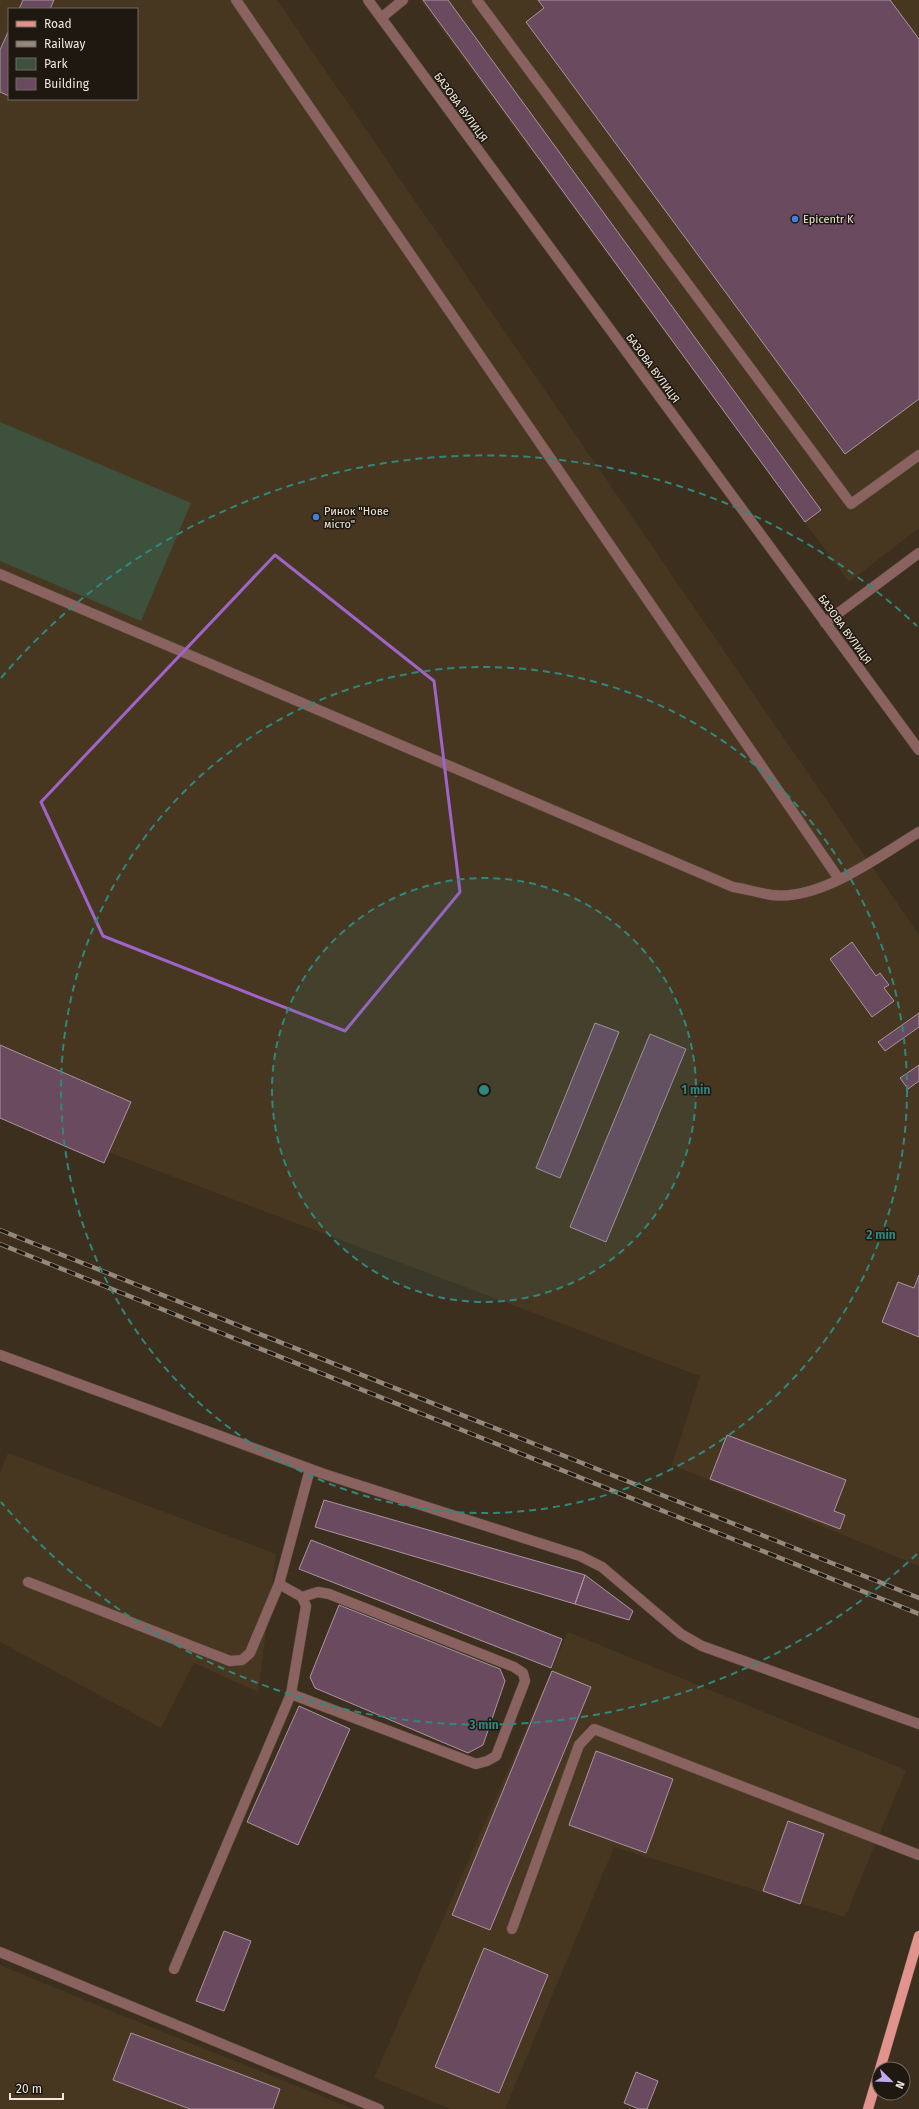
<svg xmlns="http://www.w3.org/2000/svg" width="919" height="2109" viewBox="0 0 919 2109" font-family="'Fira Sans',sans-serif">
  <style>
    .built { fill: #483720; fill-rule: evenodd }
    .green { fill: #3d513d }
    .building { fill: #6a4a5e; stroke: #ab94a2 }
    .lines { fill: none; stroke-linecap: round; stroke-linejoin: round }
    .minor-casing { stroke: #584c3c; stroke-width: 11 }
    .major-casing { stroke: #584c3c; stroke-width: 11 }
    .minor { stroke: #8a6360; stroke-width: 10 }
    .major { stroke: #e2938d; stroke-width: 10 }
    .rail-casing { stroke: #94897b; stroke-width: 4.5 }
    .rail { stroke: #1e1811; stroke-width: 3; stroke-dasharray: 9; stroke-linecap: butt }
    .marked { fill: none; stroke: #9e64c7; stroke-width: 3; stroke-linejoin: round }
    .ring { fill: none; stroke: #30877e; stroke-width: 2; stroke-dasharray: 7 5 }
    .shop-dot { fill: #3f7fe0; stroke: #1e1811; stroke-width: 1.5 }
    .labels { text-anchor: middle; stroke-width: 3; stroke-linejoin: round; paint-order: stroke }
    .street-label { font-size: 11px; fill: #eee6db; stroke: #1e1811 }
    .poi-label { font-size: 11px; fill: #eee6db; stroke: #1e1811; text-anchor: start }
    .centre { fill: #30877e; stroke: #1e1811; stroke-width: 2 }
    .ring-label { font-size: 12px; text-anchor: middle; font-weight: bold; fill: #30877e; stroke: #1e1811; stroke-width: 3; stroke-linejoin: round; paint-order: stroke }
  </style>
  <rect width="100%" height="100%" fill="#3c2f1e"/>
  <path class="built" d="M0,0H277L919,935V1566L672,1465L700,1376L0,1111ZM9,9H137V99H9Z
    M420,0H919V528L849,582Z
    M8,1453L276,1554L258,1692L194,1663L161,1728L0,1642V1473Z
    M568,1632L906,1770L845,1917L614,1847L505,2109H451L374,2078Z
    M0,1965L109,2010L353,2109H0Z"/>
  <path class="green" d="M0,422L191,503L141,621L0,561Z"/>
  <path class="building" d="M23,0H54L50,9H19Z
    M423,0H448L821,510L805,522Z
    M538,0H890L919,39V399L845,454L526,22L544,8Z
    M9,30V96L0,92V50Z
    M852,942L876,976L880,973L889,985L884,988L894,1001L872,1017L830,959Z
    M919,1013V1027L885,1051L878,1042Z
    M595,1023L619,1032L560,1178L536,1168Z
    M650,1034L686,1049L606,1242L570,1227Z
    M0,1045L131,1102L104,1163L0,1118Z
    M919,1065V1081L908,1089L900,1078Z
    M919,1275V1337L882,1322L898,1282L914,1288Z
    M727,1435L846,1480L834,1511L845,1515L840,1529L710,1479Z
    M324,1500L585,1575L575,1604L315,1527Z
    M311,1540L562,1639L551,1668L299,1569Z
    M585,1575L633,1611L629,1620L575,1604Z
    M339,1605L500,1669L505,1681L483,1745L468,1753L315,1688L310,1677Z
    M552,1671L591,1687L490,1930L452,1915Z
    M299,1706L350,1729L298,1845L247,1822Z
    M596,1751L673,1779L646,1853L569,1825Z
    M788,1821L824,1834L800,1904L763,1891Z
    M224,1931L251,1941L224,2011L196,2001Z
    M484,1948L548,1975L499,2093L435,2067Z
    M131,2033L280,2089L273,2109H190L113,2080Z
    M636,2072L658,2081L647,2109H639L624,2103Z"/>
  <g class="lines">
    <g class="minor-casing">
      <path id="minor" d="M236,0L839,879
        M368,0L919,750
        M477,0L851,504L919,455
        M381,18L403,0
        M0,574L733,887C746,889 759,893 772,895C821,901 879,856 919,832
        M825,623L919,553
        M0,1355L324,1474L580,1556L602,1567L681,1634L702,1646L919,1724
        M28,1582L230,1661L242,1660L250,1653L279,1584L310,1469
        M291,1694L476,1764L487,1761L496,1756L525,1681L523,1673L514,1667L329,1594L318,1592L302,1597
        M512,1929L579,1745L594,1729L919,1855
        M0,1952L379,2109
        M174,1969L291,1694L306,1606L302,1597L279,1584"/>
    </g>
    <g class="major-casing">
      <path id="major" d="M880,2069L919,1936
        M868,2109L879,2072"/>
    </g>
    <use href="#minor" class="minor"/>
    <use href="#major" class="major"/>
    <g class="rail-casing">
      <path id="rail" d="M0,1230L919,1598
        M0,1244L919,1614"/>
    </g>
    <use href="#rail" class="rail"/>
  </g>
  <path class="marked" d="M275,555L434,681L460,892L345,1031L103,936L41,802Z"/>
  <circle cx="484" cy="1090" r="212" fill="#30877e" fill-opacity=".12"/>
  <g class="ring">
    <circle cx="484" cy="1090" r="212"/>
    <circle cx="484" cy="1090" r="423"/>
    <path d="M917 1554A635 635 0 0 1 1 1502M1 678A635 635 0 0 1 917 626"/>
  </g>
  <g class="shop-dot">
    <circle cx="795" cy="219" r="4"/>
    <circle cx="316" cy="517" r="4"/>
  </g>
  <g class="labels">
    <g class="street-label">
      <text transform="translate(461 107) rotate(54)" y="4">БАЗОВА ВУЛИЦЯ</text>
      <text transform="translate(653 368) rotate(54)" y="4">БАЗОВА ВУЛИЦЯ</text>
      <text transform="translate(845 629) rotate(54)" y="4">БАЗОВА ВУЛИЦЯ</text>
    </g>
    <g class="poi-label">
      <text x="803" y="223">Epicentr K</text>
      <text x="324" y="515">Ринок "Нове<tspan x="324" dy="13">місто"</tspan></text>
    </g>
  </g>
  <circle cx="484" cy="1090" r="6" class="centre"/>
  <g class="ring-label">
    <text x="696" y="1094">1 min</text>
    <text x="881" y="1239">2 min</text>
    <text x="484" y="1729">3 min</text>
  </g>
  <rect x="8" y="8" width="130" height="92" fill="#1e1811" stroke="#716a62"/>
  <rect x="16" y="21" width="20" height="6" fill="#e2938d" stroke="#716a62"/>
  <text x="44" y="28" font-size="12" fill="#eee6db">Road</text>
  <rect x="16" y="41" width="20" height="6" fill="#94897b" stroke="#716a62"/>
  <text x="44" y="48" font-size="12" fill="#eee6db">Railway</text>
  <rect x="16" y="58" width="20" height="12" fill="#3d513d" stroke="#716a62"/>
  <text x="44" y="68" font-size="12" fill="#eee6db">Park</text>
  <rect x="16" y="78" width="20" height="12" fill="#6a4a5e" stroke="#716a62"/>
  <text x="44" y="88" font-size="12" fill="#eee6db">Building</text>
  <g transform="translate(891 2081) rotate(113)"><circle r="19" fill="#1e1811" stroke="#716a62"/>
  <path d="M0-3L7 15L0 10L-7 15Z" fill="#c1a8f3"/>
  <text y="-6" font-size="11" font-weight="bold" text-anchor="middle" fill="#eee6db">N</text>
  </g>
  <path d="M10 2093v6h53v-6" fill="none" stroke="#eee6db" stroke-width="2"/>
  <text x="16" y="2093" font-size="12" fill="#eee6db" stroke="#1e1811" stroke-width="3" paint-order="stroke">20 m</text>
</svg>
